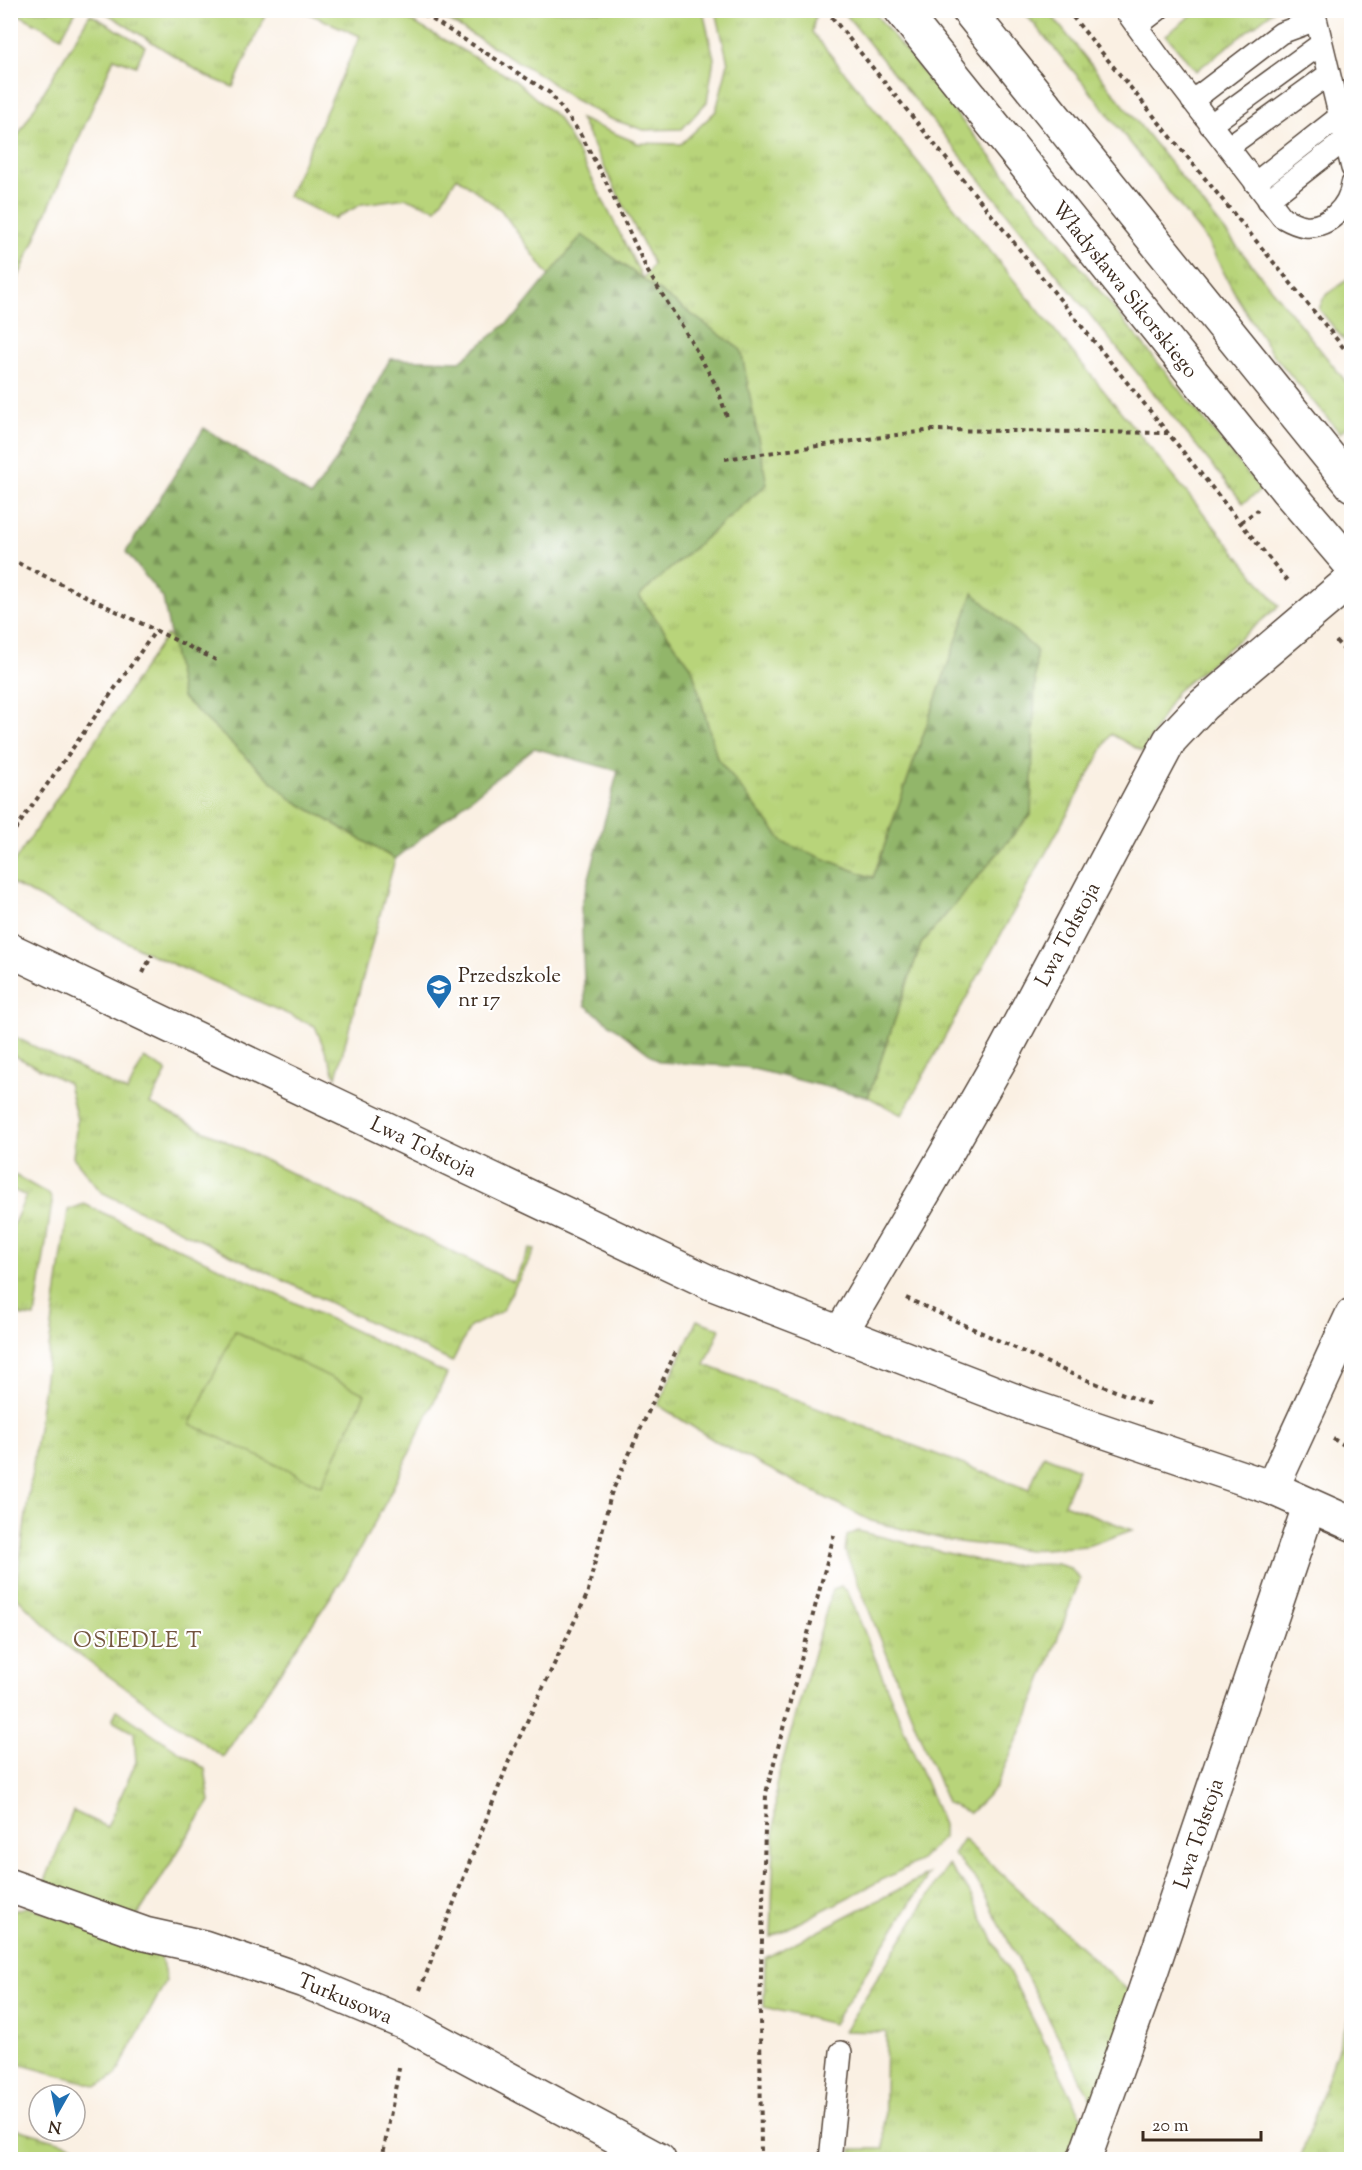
<svg xmlns="http://www.w3.org/2000/svg" width="1362" height="2170" viewBox="0 0 1362 2170" font-family="'Sorts Mill Goudy',serif">
  <style>
    .grass { fill: url(#grass-tufts); stroke: #7a7f4c; stroke-width: 1.5 }
    .forest { fill: url(#forest-firs); stroke: #667044; stroke-width: 1.5 }
    .garden { fill: #b8d47a; stroke: #7a7f4c; stroke-width: 1.5 }
    .lines { fill: none; stroke-linecap: round; stroke-linejoin: round }
    .service-casing { stroke: #58483c; stroke-width: 24 }
    .minor-casing { stroke: #58483c; stroke-width: 36 }
    .tertiary-casing { stroke: #58483c; stroke-width: 36 }
    .path { stroke: #58483c; stroke-width: 4; stroke-dasharray: 4.5 4.5; stroke-linecap: butt }
    .service { stroke: #fff; stroke-width: 21 }
    .minor { stroke: #fff; stroke-width: 33 }
    .tertiary { stroke: #fff; stroke-width: 33 }
    .labels { text-anchor: middle; stroke-width: 4.5; stroke-linejoin: round; paint-order: stroke }
    .street-label { font-size: 21px; fill: #3b2a1e; stroke: #fff }
    .poi-label { font-size: 21px; fill: #3b2a1e; stroke: #fff; text-anchor: start }
    .neighbourhood-label { font-size: 22px; letter-spacing: 1.5px; fill: #73553f; stroke: #fff }
  </style>
  <defs>
    <pattern id="grass-tufts" width="24" height="20" patternUnits="userSpaceOnUse" patternTransform="scale(1.5)"><rect width="24" height="20" fill="#b8d47a"/><path d="M3 7l-1-3M5 7V3M7 7l1-3M15 17l-1-3M17 17v-4M19 17l1-3" fill="none" stroke="#9fb669"/></pattern>
    <pattern id="forest-firs" width="22" height="20" patternUnits="userSpaceOnUse" patternTransform="scale(1.5)"><rect width="22" height="20" fill="#92b66a"/><path d="M5 1l3.5 6h-7zM16 11l3.5 6h-7z" fill="#789457"/></pattern>
  </defs>
  <rect width="100%" height="100%" fill="#fff"/>
  <filter id="ink" filterUnits="userSpaceOnUse"><feTurbulence type="fractalNoise" baseFrequency=".0167" numOctaves="2"/><feDisplacementMap in="SourceGraphic" scale="12" xChannelSelector="R" yChannelSelector="G"/><feConvolveMatrix kernelMatrix="1 2 1 2 8 2 1 2 1" color-interpolation-filters="sRGB"/></filter>
  <filter id="wash" filterUnits="userSpaceOnUse"><feTurbulence type="fractalNoise" baseFrequency=".008" numOctaves="4" result="noise"/><feDisplacementMap in="SourceGraphic" scale="24" xChannelSelector="R" yChannelSelector="G"/><feGaussianBlur stdDeviation="1.35" result="paint"/><feColorMatrix in="noise" values="0 0 0 0 0 0 0 0 0 0 0 0 0 0 0 0 0 1.4 0 .05"/><feComposite in="paint" operator="in"/></filter>
  <g filter="url(#wash)">
    <rect width="100%" height="100%" fill="#faf0e3"/>
    <path class="grass" d="M12,11H76L61,37Z
      M103,11H267L233,87L206,76Z
      M303,11H393L515,80L558,118L585,165L643,279L653,264L580,119L638,143L681,144L716,111L728,63L716,11H814L816,13L812,32L1279,606L1176,692L1143,752L1111,734L902,1115L868,1097L921,944L1031,814L973,594L873,878L784,843L717,758L692,668L639,596L767,484L582,236L549,276L501,210L457,177L436,209L406,198L362,204L334,219L288,196L360,36Z
      M432,11H703L714,58L707,102L682,129L644,130L608,118L570,97L544,77Z
      M843,11H873L1261,490L1243,503Z
      M1023,11H1048L1351,388V423L1340,433L1271,352L1239,301L1207,241L1085,85Z
      M1197,11V10L1273,11L1196,71L1166,35Z
      M90,14L145,46L136,66L114,58L11,294V147Z
      M1351,277V349L1319,309L1324,297Z
      M166,635L171,638L291,799L395,859L336,1077L315,1026L152,955L11,883L10,868Z
      M11,1035L127,1092L144,1058L167,1071L150,1104L513,1282L530,1249L535,1250L501,1312L470,1327L452,1362L101,1192L73,1157L77,1120L68,1083L11,1054Z
      M11,1173L50,1195L52,1202L35,1317L22,1316L11,1310V1230L26,1196L11,1189Z
      M84,1204L447,1374L387,1500L346,1574L223,1757L65,1645L15,1595L68,1210Z
      M697,1320L720,1329L705,1365L1029,1490L1043,1455L1078,1469L1064,1504L1132,1530L1087,1546L1029,1550L950,1541L871,1521L715,1441L658,1405Z
      M858,1531L996,1565L1057,1564L1070,1568L1080,1579L1029,1714L995,1788L970,1813L947,1803L845,1551L847,1536Z
      M841,1586L848,1592L943,1825V1838L919,1861L771,1937L776,1784L829,1601L833,1590Z
      M117,1710L205,1769L210,1801L136,1918L43,1886L73,1811L107,1827L136,1762L134,1732L112,1720Z
      M963,1839L1133,1995L1095,2107L977,1881L953,1854Z
      M948,1865L968,1890L1088,2129L1077,2159H851V2149H884L886,2032L844,2031Z
      M929,1874L833,2024L764,2007L765,1958Z
      M27,1907L160,1951L166,1981L116,2075L98,2086L11,2062L10,1912Z
      M1351,2010V2159H1300Z
      M10,2127L122,2159H11Z"/>
    <path class="forest" d="M582,235L741,350L767,484L639,596L692,668L717,758L784,843L873,878L973,593L1036,650L1031,814L921,944L868,1097L745,1067L660,1062L585,1005L581,907L618,771L534,748L395,859L291,799L182,697L163,598L126,552L204,428L311,496L335,462L390,359L460,361L516,316Z"/>
    <path class="garden" d="M235,1331L365,1394L321,1486L190,1424Z"/>
  </g>
  <g filter="url(#ink)">
    <g class="lines">
      <g class="service-casing">
        <path id="service" d="M1125,10L1162,61L1282,217C1289,221 1297,225 1305,226C1328,228 1349,207 1352,184
          M1314,10L1352,168
          M1137,26L1158,10
          M1192,101L1281,33L1316,20
          M1210,125L1321,44
          M1228,147L1329,74
          M1255,183L1339,117
          M1268,200L1345,140
          M830,2160L841,2052"/>
      </g>
      <g class="minor-casing">
        <g id="minor">
          <path id="s1" d="M10,950L713,1284L1029,1406L1272,1488L1352,1524"/>
          <path id="s2" d="M840,1334L926,1189L1005,1051L1170,740L1203,705L1352,579"/>
          <path d="M1272,1488L1352,1315"/>
          <path id="s3" d="M10,1886L145,1934L204,1947L304,1981L407,2024L659,2160"/>
          <path id="s4" d="M1084,2160L1144,1993L1309,1507"/>
        </g>
      </g>
      <g class="tertiary-casing">
        <g id="tertiary">
          <path id="s5" d="M901,10L1286,489L1352,566"/>
          <path d="M968,10L1352,485"/>
        </g>
      </g>
      <path class="path" d="M417,10L550,93L580,133L607,184L648,272L684,329L717,387L728,420
        M826,10L1290,584
        M1067,10L1352,358
        M725,459L932,430L1168,433
        M1241,522L1258,510
        M10,559L216,660
        M1336,641L1352,659
        M10,837L156,630
        M143,973L152,955
        M906,1298L1074,1375L1152,1405
        M1333,1439L1352,1449
        M420,1990L512,1753L587,1595L611,1494L676,1351
        M382,2160L400,2063
        M761,2160L760,2010L766,1793L834,1535"/>
      <use href="#service" class="service"/>
      <use href="#minor" class="minor"/>
      <use href="#tertiary" class="tertiary"/>
    </g>
  </g>
  <defs>
    <g id="school-pin" transform="scale(1.35)"><path d="M0 17L-7.5 6A9.5 9.5 0 1 1 7.5 6Z" fill="#1f6fb2" stroke="#fff"/><path d="M0-5L7-2L0 1L-7-2ZM-4 1L0 2.5L4 1V4Q0 6-4 4Z" fill="#fff"/></g>
  </defs>
  <g fill-rule="evenodd">
    <use href="#school-pin" x="439" y="987"/>
  </g>
  <g class="labels">
    <g class="street-label">
      <text dy="7" stroke="none"><textPath href="#s5" startOffset="358">Władysława Sikorskiego</textPath></text>
      <text dy="7" stroke="none"><textPath href="#s2" startOffset="460">Lwa Tołstoja</textPath></text>
      <text dy="7" stroke="none"><textPath href="#s1" startOffset="458">Lwa Tołstoja</textPath></text>
      <text dy="7" stroke="none"><textPath href="#s4" startOffset="346">Lwa Tołstoja</textPath></text>
      <text dy="7" stroke="none"><textPath href="#s3" startOffset="354">Turkusowa</textPath></text>
    </g>
    <g class="poi-label">
      <text x="458" y="982">Przedszkole<tspan x="458" dy="24">nr 17</tspan></text>
    </g>
    <g class="neighbourhood-label">
      <text x="138" y="1647">OSIEDLE T</text>
    </g>
  </g>
  <rect width="1362" height="2170" fill="none" stroke="#fff" stroke-width="36"/>
  <g transform="translate(57 2113) rotate(189)"><circle r="28" fill="#ffffff" stroke="#b1aaa5" stroke-width="1.5"/>
  <path d="M0-4.5L10 22L0 15L-10 22Z" fill="#1f6fb2"/>
  <text y="-9" font-size="16" font-weight="bold" text-anchor="middle" fill="#3b2a1e">N</text>
  </g>
  <path d="M1143 2131v9h118v-9" fill="none" stroke="#3b2a1e" stroke-width="3"/>
  <text x="1152" y="2131" font-size="18" fill="#3b2a1e" stroke="#ffffff" stroke-width="4.5" paint-order="stroke">20 m</text>
</svg>
